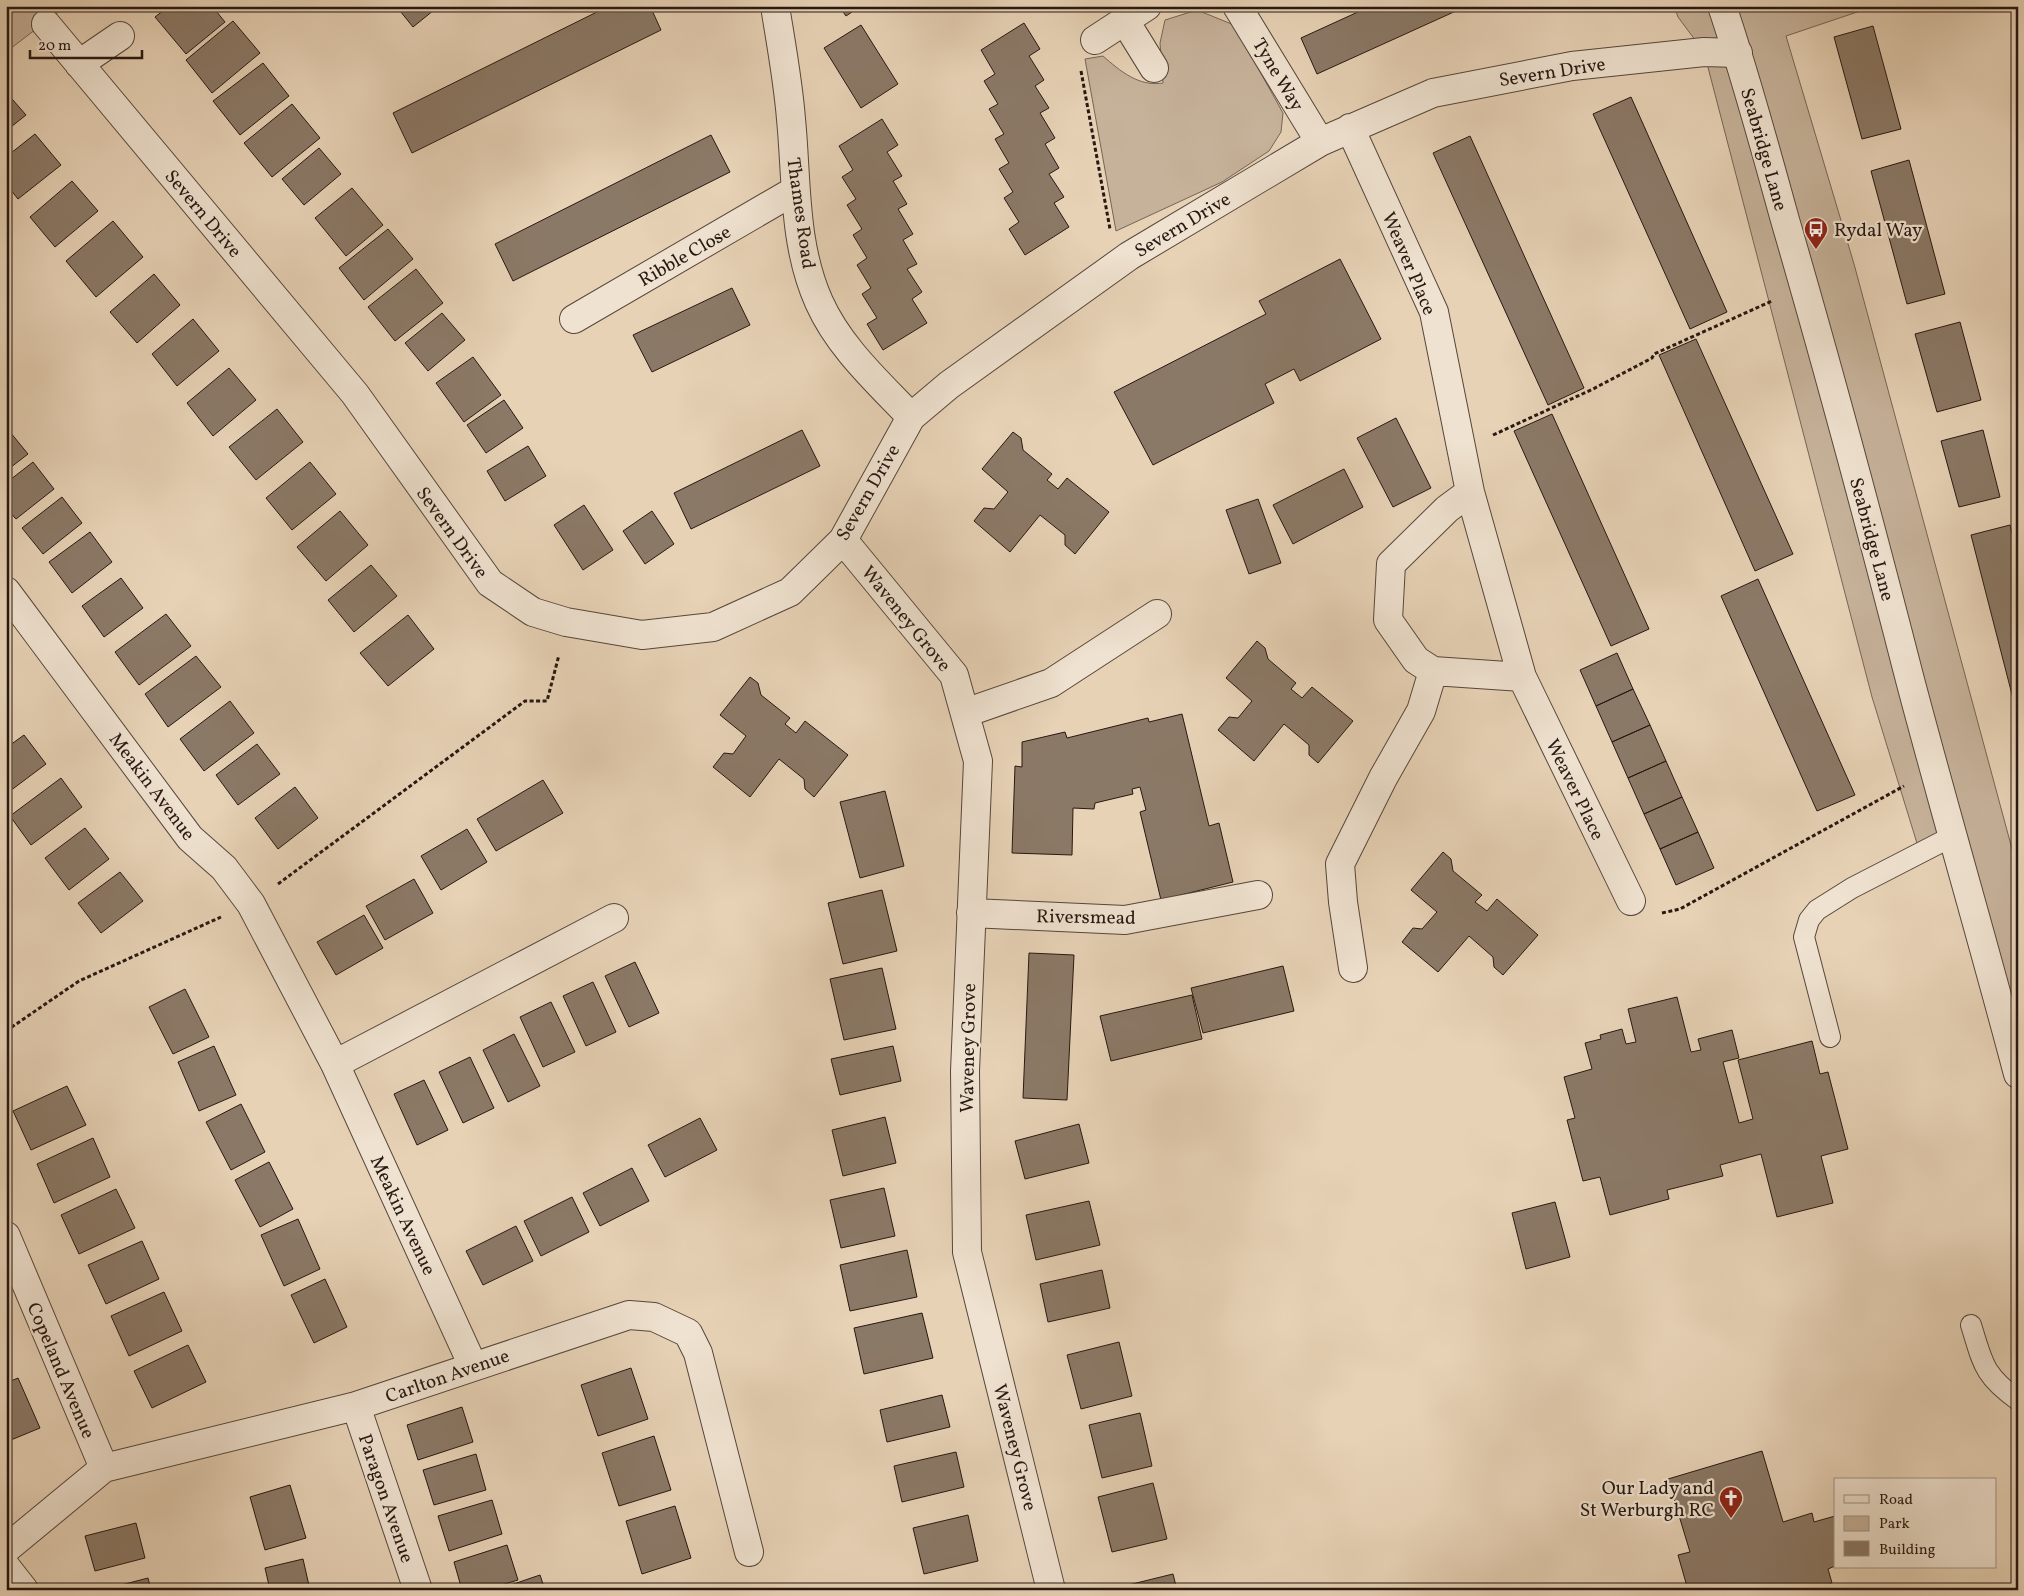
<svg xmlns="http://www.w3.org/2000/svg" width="2024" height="1596" viewBox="0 0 2024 1596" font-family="Vollkorn,serif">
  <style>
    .green { fill: #c6b29a; stroke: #766556 }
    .building { fill: #8b7967; stroke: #271812 }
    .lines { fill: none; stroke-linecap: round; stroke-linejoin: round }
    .service-casing { stroke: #57463b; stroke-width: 22 }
    .minor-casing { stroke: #57463b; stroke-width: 30 }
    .tertiary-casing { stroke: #57463b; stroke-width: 30 }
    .path { stroke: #271812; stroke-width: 3; stroke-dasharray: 4 2.5; stroke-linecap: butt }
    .service { stroke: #efe2d0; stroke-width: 20 }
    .minor { stroke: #efe2d0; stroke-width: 28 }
    .tertiary { stroke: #efe2d0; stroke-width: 28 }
    .labels { text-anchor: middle; stroke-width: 4.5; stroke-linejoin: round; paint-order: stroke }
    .street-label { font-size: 19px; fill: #271812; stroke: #efe2d0 }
    .poi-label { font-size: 19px; fill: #271812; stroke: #efe2d0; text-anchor: start }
  </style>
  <rect width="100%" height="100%" fill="#e7d2b6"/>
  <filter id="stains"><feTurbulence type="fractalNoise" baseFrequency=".004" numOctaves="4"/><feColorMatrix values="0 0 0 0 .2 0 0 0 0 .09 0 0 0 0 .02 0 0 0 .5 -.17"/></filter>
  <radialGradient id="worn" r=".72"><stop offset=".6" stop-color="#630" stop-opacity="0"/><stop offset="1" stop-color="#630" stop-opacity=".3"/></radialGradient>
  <path class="green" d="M6,6H62L61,10L6,52Z
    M1674,6H1875L1786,36L1854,264L2018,871V1076L1954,836L1920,853L1872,697L1704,52L1678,17Z
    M1197,10L1234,25L1283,113L1281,132L1269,151L1222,182L1116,231L1085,59L1103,56C1120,71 1139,87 1163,83L1160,43L1165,20Z"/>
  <path class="building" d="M169,6H212L225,22L186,54L155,17Z
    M396,6H439L413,27Z
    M609,6H650L661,30L412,153L393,113Z
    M839,6H861L846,16Z
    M1371,6H1467L1317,74L1301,38Z
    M233,21L260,53L212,93L186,60Z
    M1024,23L1040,49L1029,56L1044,80L1035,86L1049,108L1040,113L1055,138L1045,144L1059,168L1049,174L1064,197L1054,203L1069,227L1025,255L1009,229L1019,222L1004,198L1013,192L999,169L1009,163L995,139L1004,134L989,109L998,104L984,81L995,74L981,50Z
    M861,25L898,84L861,108L824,48Z
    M1873,26L1901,129L1862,139L1834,37Z
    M263,63L289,96L240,135L213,101Z
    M6,92L26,115L6,131Z
    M1631,97L1727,312L1690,329L1593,114Z
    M292,104L320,138L272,177L244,143Z
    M882,119L898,145L887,152L902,176L893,181L907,204L898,209L913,234L903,240L917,264L907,269L922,292L912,299L927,323L883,350L867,324L877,318L862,294L871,288L857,265L867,258L853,235L862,229L847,205L856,199L842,177L853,170L839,146Z
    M35,134L61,165L18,199L6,184V157Z
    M711,135L730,172L513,281L495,244Z
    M1470,136L1584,388L1548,405L1433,153Z
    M319,148L341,174L304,205L282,179Z
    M1909,160L1945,294L1907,304L1871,171Z
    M72,181L98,211L55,247L30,217Z
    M352,188L383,225L346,256L315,218Z
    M113,221L143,257L96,297L66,261Z
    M388,229L413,259L364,300L339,268Z
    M1340,259L1381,339L1300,381L1294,369L1265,384L1274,403L1153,465L1114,392L1266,314L1259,301Z
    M416,269L443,303L395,341L368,307Z
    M154,274L180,305L137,343L110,312Z
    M732,288L750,325L652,372L633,335Z
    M442,313L465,340L428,371L405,343Z
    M193,319L219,351L177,386L152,354Z
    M1960,322L1981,400L1937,412L1915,334Z
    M1696,339L1793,554L1755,571L1659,355Z
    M473,357L501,395L464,422L436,383Z
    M229,368L256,400L213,436L187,403Z
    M504,400L523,428L486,453L467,425Z
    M277,409L303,442L256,480L229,447Z
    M1552,414L1649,629L1611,646L1514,431Z
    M1396,418L1431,488L1393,507L1357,438Z
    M6,427L28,454L6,471Z
    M802,430L820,466L691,529L674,493Z
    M1983,430L2000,497L1959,507L1941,441Z
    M1013,432L1021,438L1023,450L1052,474L1047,480L1058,489L1067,478L1109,512L1075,554L1065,545V535L1040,515L1010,552L974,521L984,508L994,509L1008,492L982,469Z
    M528,446L546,476L505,501L487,471Z
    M33,462L54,489L16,519L6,508V483Z
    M310,462L336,494L292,530L266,498Z
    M1344,469L1363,507L1293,544L1273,505Z
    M62,497L82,523L43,554L22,528Z
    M1258,499L1281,563L1249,574L1226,510Z
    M584,505L613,550L583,570L554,525Z
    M340,511L368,545L326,581L297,547Z
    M652,511L674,544L645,564L623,531Z
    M2010,525L2018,557V718L1971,535Z
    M90,532L112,562L72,593L49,562Z
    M371,565L397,596L354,632L328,600Z
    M121,578L143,608L104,637L82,606Z
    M1758,579L1855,795L1817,811L1721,596Z
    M166,614L191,646L139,685L115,652Z
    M408,615L434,649L388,686L360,653Z
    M1257,641L1265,648L1268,659L1296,683L1291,689L1302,698L1312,687L1353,721L1318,763L1309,755V745L1284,724L1254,761L1218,730L1229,717L1238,718L1252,701L1226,678Z
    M1617,653L1633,689L1596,706L1580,670Z
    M196,656L221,687L168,727L145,694Z
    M750,677L758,683L761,695L790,718L785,724L796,733L805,721L848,755L814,797L805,789L804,779L779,759L750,797L713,767L724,753L733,754L746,736L720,715Z
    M1633,689L1650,725L1612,742L1596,706Z
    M230,701L254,733L204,771L180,739Z
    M1182,714L1209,826L1219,823L1233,882L1161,900L1140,812L1146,810L1140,787L1132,789L1133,794L1095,803L1094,809L1073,808L1072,855L1012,853L1015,766L1022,767V742L1065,732L1067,738L1148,718L1149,722Z
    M1650,725L1666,761L1628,778L1612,742Z
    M24,735L46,764L6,794V748Z
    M257,744L280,774L238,805L216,775Z
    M1666,761L1682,797L1644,814L1628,778Z
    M61,778L82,807L31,845L10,816Z
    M543,780L563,813L496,851L477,819Z
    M295,787L318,818L278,849L255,818Z
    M885,791L904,866L860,878L840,802Z
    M1682,797L1698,832L1660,849L1644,814Z
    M85,828L109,859L69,890L45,858Z
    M467,829L487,862L441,890L421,856Z
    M1698,832L1714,868L1676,885L1660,849Z
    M1443,852L1451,859L1453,871L1482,895L1475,902L1487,911L1497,899L1538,935L1503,975L1494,967L1493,957L1469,936L1438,972L1402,942L1413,928L1422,929L1437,912L1411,890Z
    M120,872L143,901L101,933L78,903Z
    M414,879L433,913L385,940L366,906Z
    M882,890L897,951L843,964L828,903Z
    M364,915L383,948L336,975L317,942Z
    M1029,953L1074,955L1067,1100L1023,1098Z
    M635,962L659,1013L629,1027L605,976Z
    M1283,966L1294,1011L1203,1033L1191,988Z
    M882,968L896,1029L844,1040L830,979Z
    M593,982L616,1032L586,1046L563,996Z
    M185,989L209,1037L173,1054L149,1007Z
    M1192,995L1202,1039L1111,1061L1100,1016Z
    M1677,997L1691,1052L1701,1050L1698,1039L1732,1030L1739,1058L1723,1062L1739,1123L1753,1119L1738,1060L1812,1041L1820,1074L1828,1072L1848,1149L1821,1156L1833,1203L1777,1217L1761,1154L1720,1165L1723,1176L1667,1190L1669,1199L1610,1215L1600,1177L1583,1181L1567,1120L1575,1118L1564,1077L1592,1069L1585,1043L1601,1039L1600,1035L1622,1029L1626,1044L1636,1042L1628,1009Z
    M551,1002L575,1052L543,1067L520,1017Z
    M514,1034L540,1086L508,1102L483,1050Z
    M214,1046L236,1095L199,1111L178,1062Z
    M893,1046L901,1081L840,1095L831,1059Z
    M470,1057L494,1108L463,1123L439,1072Z
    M424,1080L448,1130L417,1145L394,1094Z
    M67,1086L86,1125L31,1150L13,1111Z
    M241,1104L265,1152L231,1170L206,1122Z
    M885,1117L896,1163L843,1176L832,1130Z
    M700,1118L717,1150L665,1177L648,1145Z
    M1079,1124L1089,1163L1025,1179L1015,1141Z
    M93,1138L110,1177L54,1203L37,1164Z
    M269,1162L293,1209L260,1227L235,1180Z
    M632,1168L649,1201L600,1226L583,1193Z
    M884,1188L895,1236L841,1248L830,1200Z
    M116,1189L135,1228L79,1254L61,1215Z
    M572,1197L589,1232L541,1256L524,1221Z
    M1089,1201L1100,1245L1036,1260L1026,1215Z
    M1555,1202L1570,1257L1526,1269L1512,1213Z
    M298,1219L320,1269L284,1286L261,1235Z
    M516,1226L533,1261L483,1285L466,1251Z
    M142,1241L159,1279L106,1304L88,1265Z
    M907,1250L917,1297L850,1311L840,1265Z
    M1102,1270L1110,1308L1048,1322L1040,1284Z
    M325,1279L347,1327L314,1343L291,1295Z
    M164,1292L182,1331L129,1356L111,1316Z
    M922,1313L933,1358L864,1374L854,1328Z
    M1119,1342L1132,1396L1081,1409L1067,1355Z
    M188,1345L206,1382L152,1408L134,1371Z
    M631,1368L648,1419L598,1436L581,1385Z
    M18,1378L40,1428L6,1442V1383Z
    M942,1395L950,1427L887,1442L880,1410Z
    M462,1407L473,1442L418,1460L407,1425Z
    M1140,1413L1152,1466L1102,1478L1089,1425Z
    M654,1436L671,1490L619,1506L602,1453Z
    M1762,1451L1783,1522L1812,1513L1814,1522L1835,1516V1566L1828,1569L1832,1583L1809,1590H1771L1770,1584L1751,1590H1688L1678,1555L1690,1552L1668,1479Z
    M956,1452L964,1487L902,1502L894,1466Z
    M476,1454L486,1490L434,1505L423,1470Z
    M1153,1483L1167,1539L1112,1552L1098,1497Z
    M290,1485L306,1538L265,1550L250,1497Z
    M492,1500L502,1534L449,1551L438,1516Z
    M675,1506L691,1558L642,1574L626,1521Z
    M968,1515L978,1561L924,1574L913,1528Z
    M136,1523L145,1558L95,1571L85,1536Z
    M507,1545L518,1580L485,1590H462L454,1562Z
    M303,1559L310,1590H270L265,1568Z
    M1173,1574L1177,1590H1121L1120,1587Z
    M540,1575L545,1590H496Z
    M148,1578L151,1590H102Z"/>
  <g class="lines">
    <g class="service-casing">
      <path id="service" d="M1830,1037L1804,937L1809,920L1817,910L1852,888L1953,836
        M1971,1325C1983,1363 1983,1375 2018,1400"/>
    </g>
    <g class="minor-casing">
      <path id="minor" d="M775,6C781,44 788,81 791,119C797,180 793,244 819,302C839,347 877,381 911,417
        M1237,6L1320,142
        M1125,21L1154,68
        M46,24L355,394L490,583L533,612L566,622L642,635L713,627L790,592L843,540L911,417L949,385L1129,256L1320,142L1433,93L1572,66L1704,52L1738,53
        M1095,40L1147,6
        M79,64L120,36
        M1350,128L1434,312L1470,492L1522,677L1631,901
        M574,319L794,191
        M1470,492L1447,509L1391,564L1388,620L1416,660L1433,671L1522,677
        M843,540L954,675L978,761L965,1071L967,1252L1051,1590
        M6,591L190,838L224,868L251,904L335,1064L473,1366
        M965,713L1051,683L1157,614
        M971,913L1125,920L1258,895
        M1353,968L1343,902L1340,864L1383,778L1421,711L1433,671
        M335,1064L614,918
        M6,1236L104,1468
        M356,1406L418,1590
        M6,1549L104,1468L356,1406L629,1315L654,1317L688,1333L698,1353L749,1552
        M6,1567L24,1590"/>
    </g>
    <g class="tertiary-casing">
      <path id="tertiary" d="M1722,6C1746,77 1765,148 1785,220C1829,371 1870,524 1909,676C1944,809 1983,941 2018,1074"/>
    </g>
    <path class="path" d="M1081,71L1110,229
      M1493,435L1593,389L1652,358L1654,354L1772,301
      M278,884L525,701H547L559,655
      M1662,913L1680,909L1904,786
      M6,1031L79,981L221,917"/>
    <use href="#service" class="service"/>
    <use href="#minor" class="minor"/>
    <use href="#tertiary" class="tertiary"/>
  </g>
  <defs>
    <g id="bus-pin" transform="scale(1.25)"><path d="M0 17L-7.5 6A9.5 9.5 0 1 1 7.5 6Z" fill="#8f2418" stroke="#efe2d0"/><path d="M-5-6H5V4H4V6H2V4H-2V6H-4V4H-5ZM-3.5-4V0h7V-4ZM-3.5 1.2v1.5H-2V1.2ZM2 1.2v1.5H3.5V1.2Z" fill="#fff"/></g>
    <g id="church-pin" transform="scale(1.25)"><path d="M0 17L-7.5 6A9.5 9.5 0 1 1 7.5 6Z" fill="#8f2418" stroke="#efe2d0"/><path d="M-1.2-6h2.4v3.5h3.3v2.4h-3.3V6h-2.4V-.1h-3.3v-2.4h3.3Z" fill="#fff"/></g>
  </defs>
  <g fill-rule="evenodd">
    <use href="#bus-pin" x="1816" y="229"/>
    <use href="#church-pin" x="1731" y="1498"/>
  </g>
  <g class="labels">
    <g class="street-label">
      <text transform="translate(1552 71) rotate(-9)" y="7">Severn Drive</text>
      <text transform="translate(1279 74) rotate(59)" y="7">Tyne Way</text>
      <text transform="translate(1765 149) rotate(74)" y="7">Seabridge Lane</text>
      <text transform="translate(204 213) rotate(50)" y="7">Severn Drive</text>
      <text transform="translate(802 213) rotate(82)" y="7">Thames Road</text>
      <text transform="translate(1182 224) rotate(-31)" y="7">Severn Drive</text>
      <text transform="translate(684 255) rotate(-30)" y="7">Ribble Close</text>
      <text transform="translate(1410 263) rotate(67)" y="7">Weaver Place</text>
      <text transform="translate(867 492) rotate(-60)" y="7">Severn Drive</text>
      <text transform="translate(453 532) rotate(54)" y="7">Severn Drive</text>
      <text transform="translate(1873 539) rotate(75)" y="7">Seabridge Lane</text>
      <text transform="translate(907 618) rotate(51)" y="7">Waveney Grove</text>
      <text transform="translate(153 786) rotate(53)" y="7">Meakin Avenue</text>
      <text transform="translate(1576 789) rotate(64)" y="7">Weaver Place</text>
      <text transform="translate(1086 916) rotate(1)" y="7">Riversmead</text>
      <text transform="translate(967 1048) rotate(-89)" y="7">Waveney Grove</text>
      <text transform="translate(404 1215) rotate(65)" y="7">Meakin Avenue</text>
      <text transform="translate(62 1370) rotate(67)" y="7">Copeland Avenue</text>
      <text transform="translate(447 1375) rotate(-19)" y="7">Carlton Avenue</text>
      <text transform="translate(1016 1447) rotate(76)" y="7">Waveney Grove</text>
      <text transform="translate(387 1498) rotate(71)" y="7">Paragon Avenue</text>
    </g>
    <g class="poi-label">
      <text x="1834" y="236">Rydal Way</text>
      <text x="1714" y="1494" text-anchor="end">Our Lady and<tspan x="1714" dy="22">St Werburgh RC</tspan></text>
    </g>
  </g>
  <rect width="2024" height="1596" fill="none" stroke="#e7d2b6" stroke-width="25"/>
  <rect x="8" y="8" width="2009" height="1581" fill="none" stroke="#271812" stroke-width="2.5"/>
  <rect x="12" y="12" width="1999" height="1571" fill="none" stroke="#271812"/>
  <rect x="1834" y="1478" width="162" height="90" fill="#efe2d0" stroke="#9f9184"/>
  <rect x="1844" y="1495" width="25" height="8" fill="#efe2d0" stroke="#9f9184"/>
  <text x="1879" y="1504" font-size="15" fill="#271812">Road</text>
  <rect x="1844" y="1516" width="25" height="15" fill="#c6b29a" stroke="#9f9184"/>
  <text x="1879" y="1528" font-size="15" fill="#271812">Park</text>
  <rect x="1844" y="1541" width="25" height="15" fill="#8b7967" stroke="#9f9184"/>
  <text x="1879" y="1554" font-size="15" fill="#271812">Building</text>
  <path d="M30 50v8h112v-8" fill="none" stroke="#271812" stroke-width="2.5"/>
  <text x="38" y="50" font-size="15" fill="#271812" stroke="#efe2d0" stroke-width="4" paint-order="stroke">20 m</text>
  <rect width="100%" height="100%" filter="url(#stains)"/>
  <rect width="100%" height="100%" fill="url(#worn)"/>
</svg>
